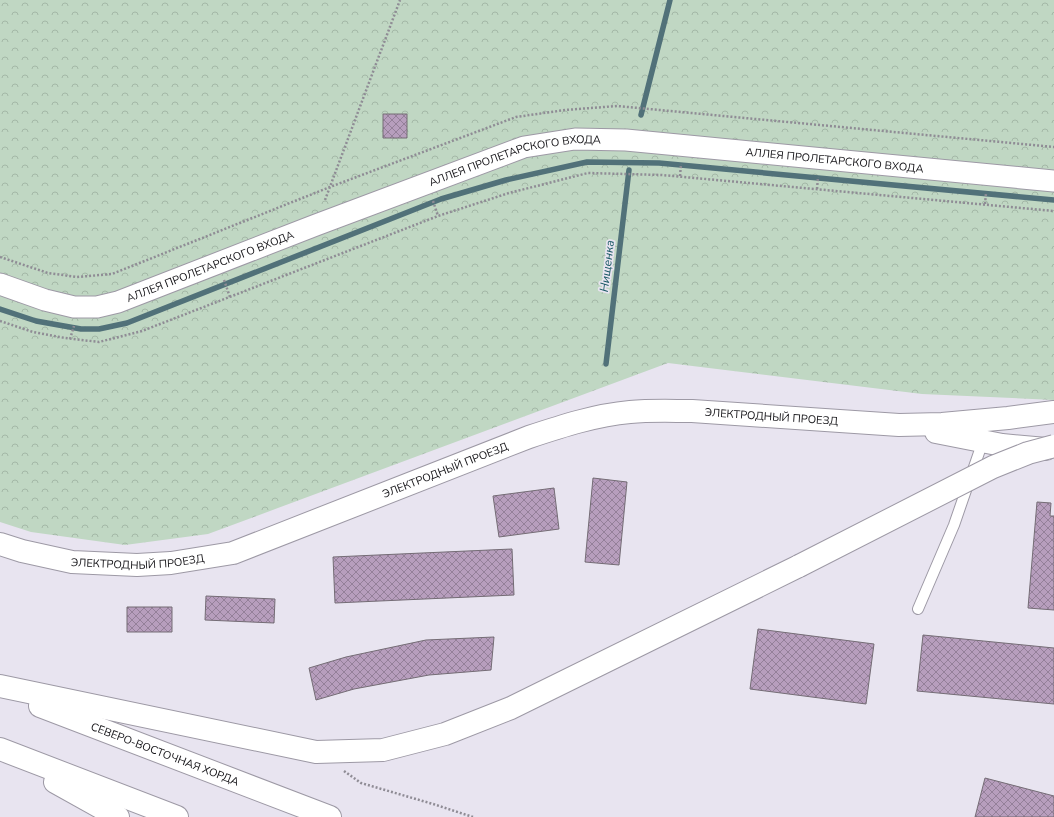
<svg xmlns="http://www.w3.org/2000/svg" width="1054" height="817" viewBox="0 0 1054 817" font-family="'Nunito Sans',sans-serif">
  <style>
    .forest { fill: url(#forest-crowns) }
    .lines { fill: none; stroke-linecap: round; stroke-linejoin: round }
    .stream { stroke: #517179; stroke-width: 5.5 }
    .building { fill: url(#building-cross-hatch); stroke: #746c75 }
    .lane-casing { stroke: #9d99a5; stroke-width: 12 }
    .street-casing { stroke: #9d99a5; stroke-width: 23 }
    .secondary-casing { stroke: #9d99a5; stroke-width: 24 }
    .primary-casing { stroke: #9d99a5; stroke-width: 24 }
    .path { stroke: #8f8c95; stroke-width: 2.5; stroke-dasharray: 2 2; stroke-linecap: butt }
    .lane { stroke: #fff; stroke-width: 10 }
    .street { stroke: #fff; stroke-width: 21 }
    .secondary { stroke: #fff; stroke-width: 22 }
    .primary { stroke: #fff; stroke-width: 22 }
    .primary-bridge-casing { stroke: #9d99a5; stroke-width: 24; stroke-linecap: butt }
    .primary-bridge { stroke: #fff; stroke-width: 22 }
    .labels { text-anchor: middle; stroke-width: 3.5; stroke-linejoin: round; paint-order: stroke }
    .street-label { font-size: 11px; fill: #141317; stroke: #e8e4f0 }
    .water-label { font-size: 12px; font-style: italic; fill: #155662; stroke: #e8e4f0 }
  </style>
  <defs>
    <pattern id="forest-crowns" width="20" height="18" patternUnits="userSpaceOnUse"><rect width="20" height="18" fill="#c0d7c3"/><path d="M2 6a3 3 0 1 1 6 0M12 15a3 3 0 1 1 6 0" fill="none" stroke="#a4b8a7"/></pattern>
    <pattern id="building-cross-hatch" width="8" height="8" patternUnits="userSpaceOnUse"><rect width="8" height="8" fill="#b79ebd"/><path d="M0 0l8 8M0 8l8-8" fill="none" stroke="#948099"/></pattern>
  </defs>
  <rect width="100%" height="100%" fill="#e8e4f0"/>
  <path class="forest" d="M0,0H1054V400L922,394L668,363L208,534L125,545L31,532L0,522Z"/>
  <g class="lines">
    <path class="stream" d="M641,115L670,0
      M0,309L36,321L81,329H99L127,323L441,199L506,180L587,162L659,163L1054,200
      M606,364L629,170"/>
  </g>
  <path class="building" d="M383,114H407V138H383Z
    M593,478L627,482L619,565L585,562Z
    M554,488L559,529L499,537L493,496Z
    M1037,502L1051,503L1050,516H1054V610L1028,608Z
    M512,549L514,595L335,603L333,557Z
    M206,596L275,599L274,623L205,620Z
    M127,607H172V632H127Z
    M758,629L874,644L866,704L750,689Z
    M923,635L1054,648V704L917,691Z
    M494,637L491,670L429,675L354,689L316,700L309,668L346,657L426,640Z
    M985,778L1054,796V817H975Z"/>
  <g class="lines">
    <g class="lane-casing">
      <path id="lane" d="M918,609L954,525L983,441"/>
    </g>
    <g class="street-casing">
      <g id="street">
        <path id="s1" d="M0,284L45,300L74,307H97L118,302L316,225L524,147L575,139L626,140L1054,181"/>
      </g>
    </g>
    <g class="secondary-casing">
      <g id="secondary">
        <path d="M936,432L1002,445L1046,449"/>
        <path id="s2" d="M0,544L22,551L72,562L137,565L171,563L233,553L529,437C562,426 596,415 630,412C651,410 672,411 692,411L899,425L942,424L1008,418L1054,412"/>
      </g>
    </g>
    <g class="primary-casing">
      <g id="primary">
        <path d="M0,686L316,752L383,750L445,734L511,708L799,566"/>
        <path id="s3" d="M40,706L330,817"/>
        <path d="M0,749L177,817"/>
        <path d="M55,782L118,817"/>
      </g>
    </g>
    <path class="path" d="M680,176L681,164
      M817,189L818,177
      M325,200L400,0
      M433,201L438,216
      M985,204L986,193
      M0,257L48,273L77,277L112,274L330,187L516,117L565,110L617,106L1054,147
      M224,280L230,297
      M0,321L33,332L65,338L99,342L142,331L438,216L509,193L588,173L662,175L1054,211
      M70,339L74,326
      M344,771L361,783L433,804L473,817"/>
    <use href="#lane" class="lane"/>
    <use href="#street" class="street"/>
    <use href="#secondary" class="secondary"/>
    <use href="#primary" class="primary"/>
    <g class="primary-bridge-casing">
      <path id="primary-bridge" d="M799,566L993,467L1028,453L1054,446"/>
    </g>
    <use href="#primary-bridge" class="primary-bridge"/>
  </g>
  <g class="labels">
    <g class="street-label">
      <text dy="4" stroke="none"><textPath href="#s1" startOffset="869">АЛЛЕЯ ПРОЛЕТАРСКОГО ВХОДА</textPath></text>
      <text dy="4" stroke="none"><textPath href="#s1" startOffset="545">АЛЛЕЯ ПРОЛЕТАРСКОГО ВХОДА</textPath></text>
      <text dy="4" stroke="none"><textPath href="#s1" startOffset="221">АЛЛЕЯ ПРОЛЕТАРСКОГО ВХОДА</textPath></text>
      <text dy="4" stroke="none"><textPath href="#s2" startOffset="800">ЭЛЕКТРОДНЫЙ ПРОЕЗД</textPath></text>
      <text dy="4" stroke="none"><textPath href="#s2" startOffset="464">ЭЛЕКТРОДНЫЙ ПРОЕЗД</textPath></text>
      <text dy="4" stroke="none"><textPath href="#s2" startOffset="140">ЭЛЕКТРОДНЫЙ ПРОЕЗД</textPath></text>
      <text dy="4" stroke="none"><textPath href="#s3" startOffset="134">СЕВЕРО-ВОСТОЧНАЯ ХОРДА</textPath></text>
    </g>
    <g class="water-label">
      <text transform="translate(607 266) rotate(-83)" y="4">Нищенка</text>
    </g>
  </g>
</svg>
